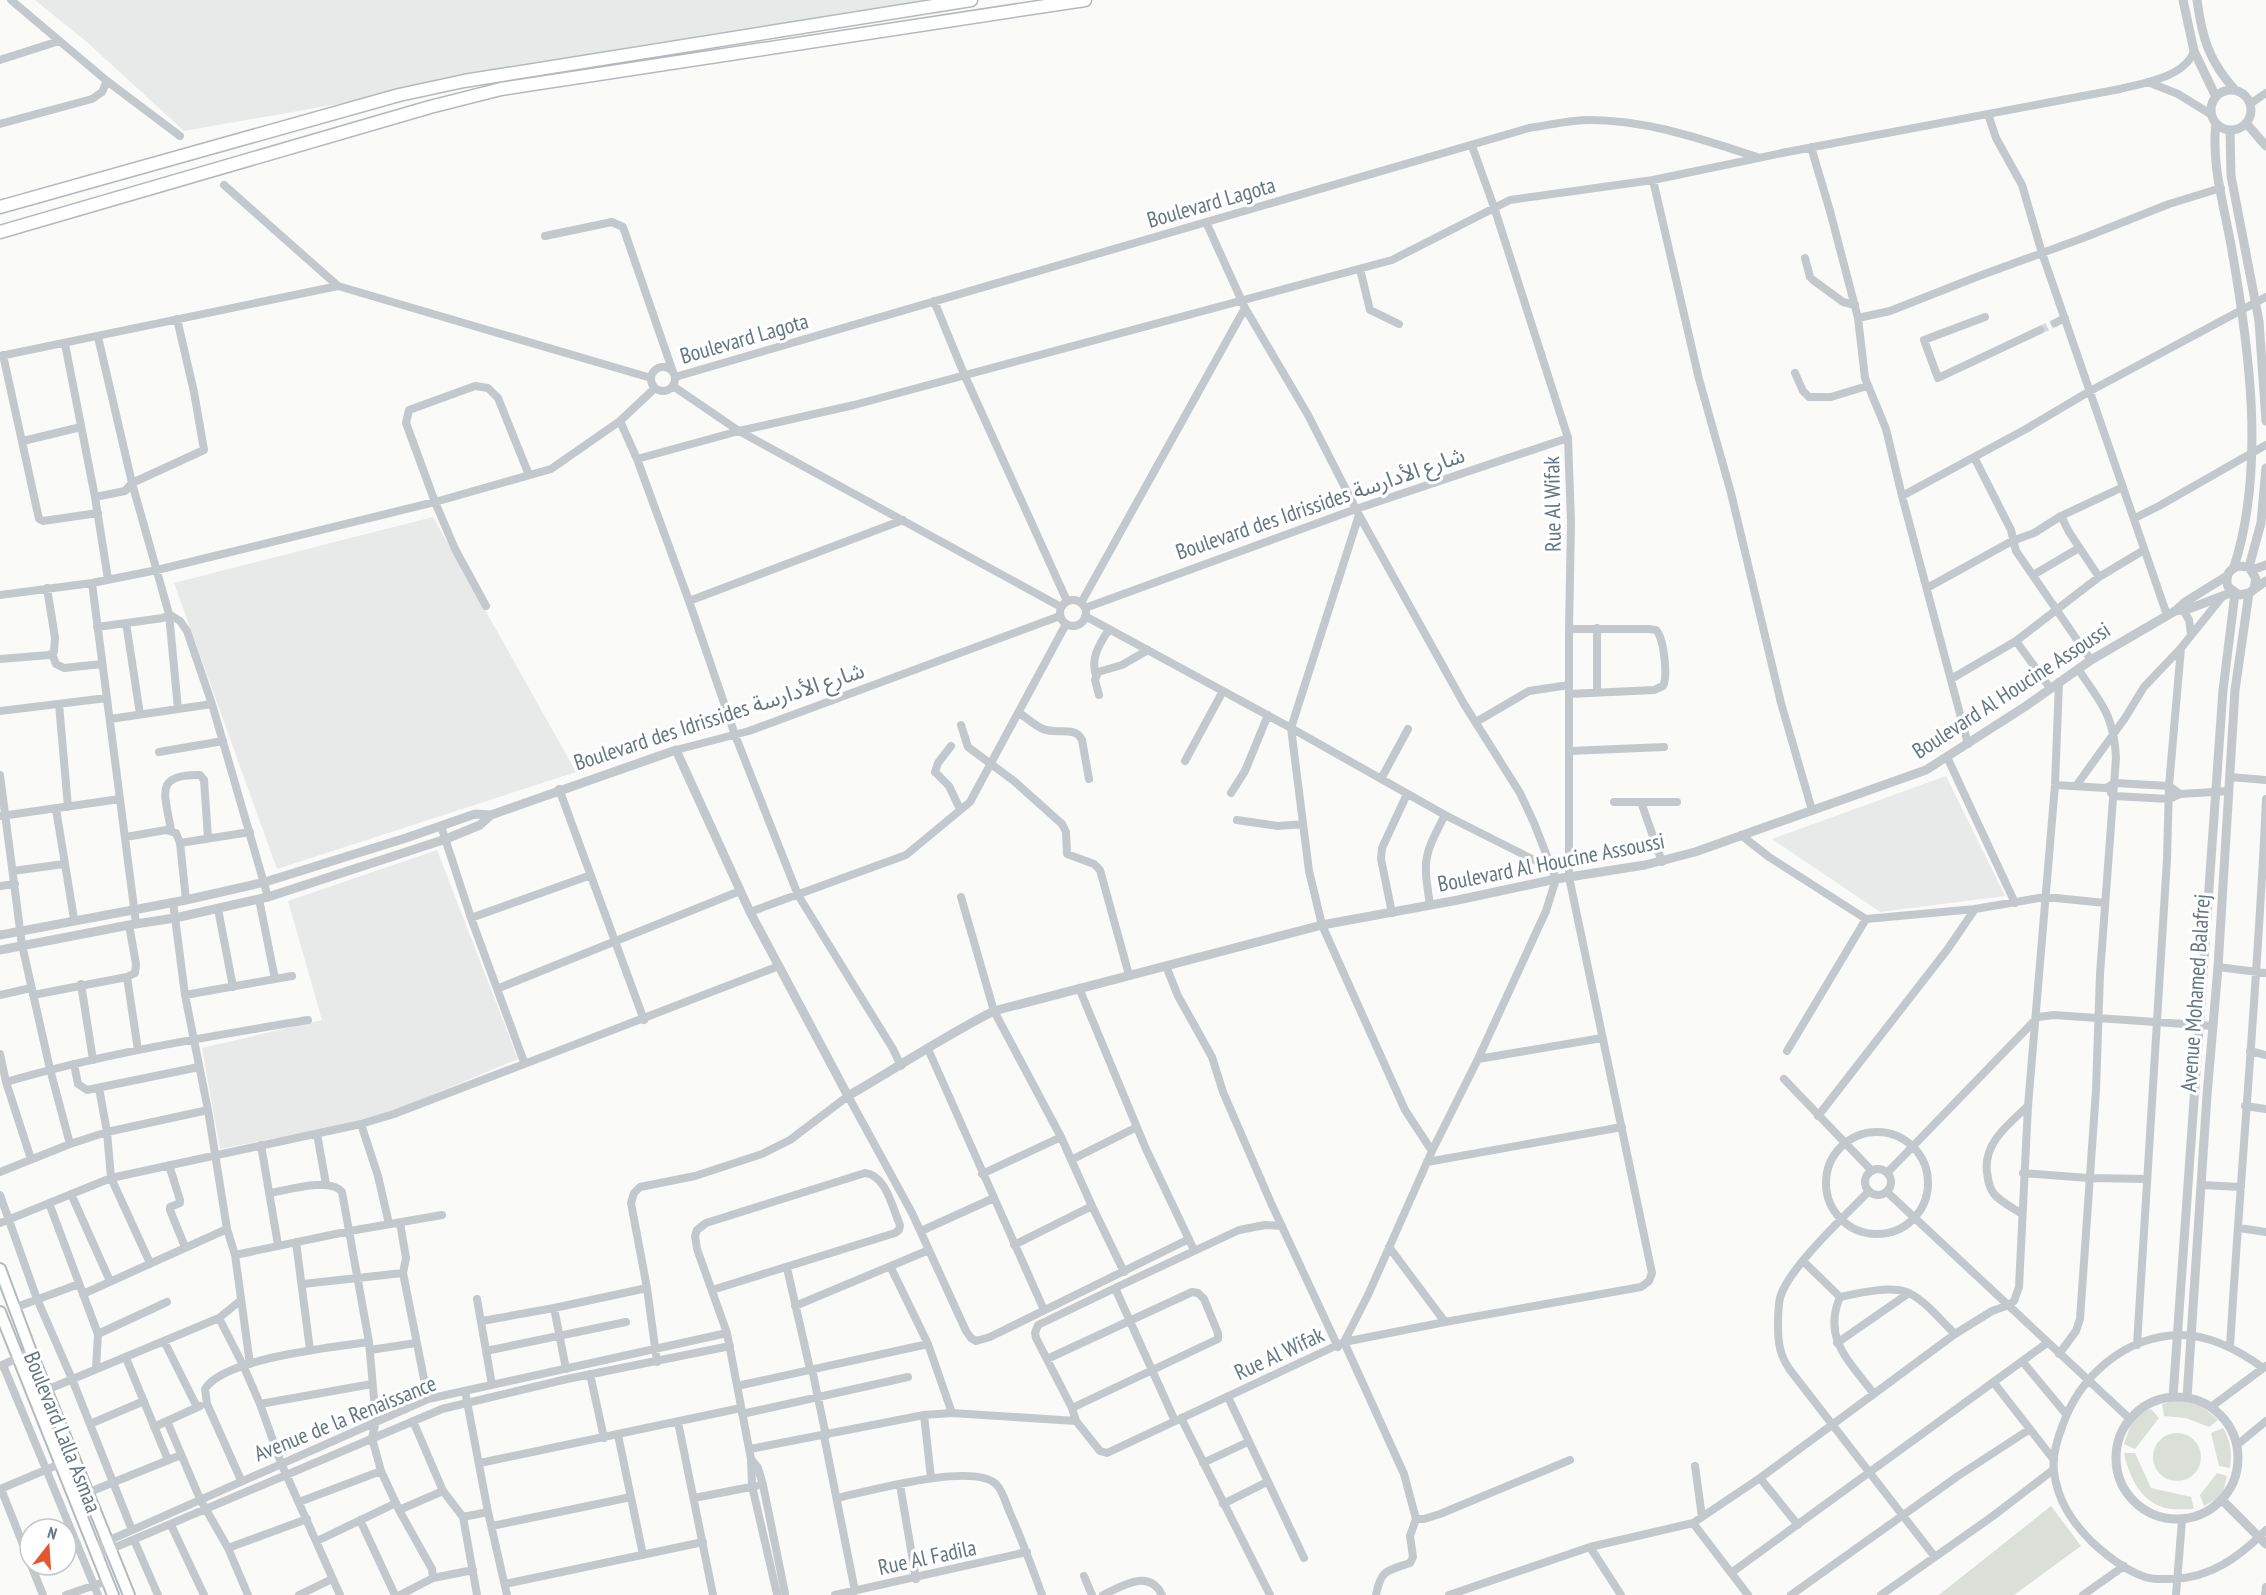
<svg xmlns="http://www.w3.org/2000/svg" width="2266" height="1595" viewBox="0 0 2266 1595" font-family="'PT Sans Narrow','Noto Sans Arabic',sans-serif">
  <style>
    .built { fill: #e8e9e9 }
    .green { fill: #dadfd7 }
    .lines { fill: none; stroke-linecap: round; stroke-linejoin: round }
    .minor-tunnel { stroke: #d5d9db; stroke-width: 8; stroke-dasharray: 8 4; stroke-linecap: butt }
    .secondary-casing { stroke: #b3babf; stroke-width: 14 }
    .trunk-casing { stroke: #b4b9bd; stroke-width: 15 }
    .minor { stroke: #c3c8cc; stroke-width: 8 }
    .tertiary { stroke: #c3c8cc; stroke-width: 9 }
    .secondary { stroke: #fff; stroke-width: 10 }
    .trunk { stroke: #fff; stroke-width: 12 }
    .labels { text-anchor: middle; stroke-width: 6; stroke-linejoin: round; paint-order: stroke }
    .street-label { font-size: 22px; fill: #657683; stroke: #fff }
  </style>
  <rect width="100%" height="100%" fill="#fafaf8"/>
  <path class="built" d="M35,0H930L184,131L88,43Z
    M433,517L576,772L277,869L174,583Z
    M1946,776L2005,896L1880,912L1772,839Z
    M437,850L518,1059L389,1113L327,1128L220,1149L202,1048L322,1020L288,901Z"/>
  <path class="green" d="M2173,1401C2192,1401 2204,1406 2218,1420L2209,1427L2186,1418L2164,1416L2162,1404Z
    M2151,1409L2159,1418L2135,1449L2124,1444C2131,1426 2131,1414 2151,1409Z
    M2223,1428C2231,1441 2232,1453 2230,1468L2219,1466L2211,1433Z
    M2153 1457a24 24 0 1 1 48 0a24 24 0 1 1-48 0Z
    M2124,1453H2135L2151,1488L2191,1497L2194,1509C2185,1509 2174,1510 2165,1508C2140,1501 2129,1476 2124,1453Z
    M2217,1473L2227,1476L2222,1496L2204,1506L2200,1495Z
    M2051,1506L2081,1546L2014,1595H1939Z"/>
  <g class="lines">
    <path class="minor-tunnel" d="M2040,330L2055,323"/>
    <g class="secondary-casing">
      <path id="secondary" d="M0,1269L31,1352L129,1595
        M0,1312L113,1595"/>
    </g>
    <g class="trunk-casing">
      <path id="trunk" d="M0,207L399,95L464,81L971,0
        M0,232L430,107L501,89L1085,0"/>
    </g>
    <path class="minor" d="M11,0L107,81L180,136
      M0,60L59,41
      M2148,82L2178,94L2212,115
      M2250,104L2266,93
      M1988,114L1996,138L2022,185L2042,253L2167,615
      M0,124L92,99L102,92L107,81
      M1472,146L1494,207L1568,438L1571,523L1569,629V877L1652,1273L1649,1281L1641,1287L1445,1322L1344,1342L1404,1474L1416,1519H1424L1440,1514L1570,1460
      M1811,147L1830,211L1858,318L1865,378L1886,429L1902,496L1968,744
      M1653,180L1699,379L1731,493L1781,703L1812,810
      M224,185L338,286L651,378
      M545,236L612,222L623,227L673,372
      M1805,258L1810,277L1813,280L1843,302L1855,305
      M1360,269L1370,310L1399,324
      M934,301L964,374L1067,601
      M1985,317L1924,340L1938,378L2040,330
      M1858,318L1890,311L1979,276L2083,238L2169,204L2221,188
      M2055,323L2065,318
      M98,337L132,483L169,614L178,709
      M65,344L95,497L108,579
      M3,355L39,519L43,521L98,513
      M0,356L338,286
      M651 379a12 12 0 1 1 24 0a12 12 0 1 1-24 0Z
      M1795,373L1803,391L1809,397H1831L1867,386
      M675,377L1529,128C1549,125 1570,120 1589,120C1648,120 1701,139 1757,157
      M673,386L739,431L1061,607
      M620,421L637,459L689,601L735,735L798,895L893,1049L901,1066
      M23,441L81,427
      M1974,457L2011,530L2016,551L2091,660
      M637,459L739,431L854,405L1392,260L1510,200L1653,180L1787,152L2120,89C2144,83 2185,77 2194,51
      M1902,496L2026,429L2090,391L2266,297
      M95,497L125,491L132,483L204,450L194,392L177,319
      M1359,515L1291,728L1309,871L1322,925L1405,1110L1432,1151
      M2061,516L2069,532L2099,577
      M2135,518L2159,506L2266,445
      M2033,575L2079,548
      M92,583L136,923
      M1927,588L2012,541L2034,533L2061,516L2123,487
      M0,595L92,583L157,570L435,502L551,469L620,421L655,388
      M1060 613a13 13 0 1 1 26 0a13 13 0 1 1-26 0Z
      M689,601L903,520
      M1081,603L1245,308
      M486,606L455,549L435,502L406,423L409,410L475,386L488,388L498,398L529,475
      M1085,608L1356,509L1568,438
      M2183,610L2189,620L2191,634
      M1085,616L1291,728L1445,815L1554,870
      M126,623L140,714
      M97,627L163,618L169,614L180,621L187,631L212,704L268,897
      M1597,628V692
      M1569,629H1649L1656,630C1664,638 1668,676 1663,686L1654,690L1569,694
      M2016,641L2050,688
      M52,654L56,664L64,668L102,664
      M0,659L49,655L54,652L55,638L47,588
      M1096,676C1090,657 1100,644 1109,629
      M1951,679L2016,641L2099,577L2144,550
      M1099,695L1095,680L1098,672L1122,665L1148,650
      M59,704L68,807
      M0,711L107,698
      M1019,713C1027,718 1034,725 1043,729C1056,735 1075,725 1082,740L1089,779
      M110,719L212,704
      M1476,722L1529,691L1569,685
      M961,725L968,747L1014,781L1062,824L1066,832L1067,854L1094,864L1100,870L1129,975
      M951,746L938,763L935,772L949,786L960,809
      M676,750L749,731L1060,616
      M1570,751L1664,747
      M159,752L223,741
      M1947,757L2015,903
      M1185,761L1223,691
      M0,775L22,945L50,1069L70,1144
      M2230,777L2266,780
      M1381,779L1408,729
      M2055,785L2106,788L2115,783L2169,786L2180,794
      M2076,786L2125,718L2144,687L2181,648L2222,597
      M559,789L644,1020
      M1231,793L1245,771L1268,715
      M2111,793L2114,796L2169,799L2180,794L2229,791
      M1614,802H1677
      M1641,802L1662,862
      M56,809L74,919
      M1,816L120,799
      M1237,820L1278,826L1303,824
      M441,826L471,918L524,1062
      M171,831C166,796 152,774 200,775L204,780L208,838
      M1741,835L1769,857L1866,919L1975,909L2039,898H2056L2105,903
      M126,837L166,830L176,833L180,843L186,900
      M180,843L250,832
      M13,871L64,864
      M0,886L15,884
      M961,897L994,1011L1061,1137L1092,1206
      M259,899L275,979
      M173,902L185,995L208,1110L227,1229L235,1255L250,1364
      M1430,905C1423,859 1423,857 1445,815
      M218,909L233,987
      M750,912L906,855L970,802L1066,624
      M1392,913L1381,859L1382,848L1407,794
      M471,918L591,875
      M1166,966L1178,996L1212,1057L1223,1092L1271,1203L1338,1347
      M2218,967L2266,973
      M127,977L138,1050
      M81,984L93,1060
      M499,988L740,891
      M1079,988L1146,1149L1194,1250
      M0,995L31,988
      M33,995L127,977L135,973L136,964L129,925
      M185,995L292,976
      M928,1049L1044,1310
      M1787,1051L1866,919
      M2250,1051L2266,1055
      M0,1054L6,1082L31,1159
      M1478,1059L1602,1038
      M74,1064L78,1084L87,1090L199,1067
      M1784,1079L1872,1171
      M6,1082C105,1053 207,1037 308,1020
      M99,1088L107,1132L111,1178L150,1263
      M2245,1106L2266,1109
      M1818,1116L1947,950L1975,909
      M361,1124L378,1176L389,1224
      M1826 1183a51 51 0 1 1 102 0a51 51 0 1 1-102 0Z
      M317,1134L326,1184
      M261,1145L278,1245
      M1071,1160L1137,1127
      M1427,1162L1622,1127
      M169,1165L180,1200V1203L170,1207V1210L185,1247
      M1865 1182a13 13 0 1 1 26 0a13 13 0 1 1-26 0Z
      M0,1172L70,1144L107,1132L208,1110
      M1887,1173L2038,1017L2054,1015L2213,1026
      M2023,1173L2089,1178L2147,1179
      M982,1174L1061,1137
      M2201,1185L2241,1187
      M1869,1191C1846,1215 1788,1268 1780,1298C1778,1307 1778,1317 1778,1326C1778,1343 1780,1356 1790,1370L1935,1557
      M1887,1192L2130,1419
      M270,1193C288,1190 331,1177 342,1192L369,1342L376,1421L372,1438L381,1471L399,1510L432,1569L433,1578
      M71,1194L110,1281
      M0,1195L37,1299L72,1379L132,1530
      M49,1203L98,1334L96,1368
      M2022,1214C2013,1208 2001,1202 1994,1194C1989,1188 1988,1180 1987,1172C1983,1143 2010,1123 2028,1106
      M0,1223L111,1178L361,1124L394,1114L779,966
      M400,1223L406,1258L403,1273L428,1399
      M2239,1228L2266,1232
      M921,1231L994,1198
      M296,1242L310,1350
      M1014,1245L1092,1206L1124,1272
      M1389,1247L1445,1322
      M235,1255L350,1231L442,1215
      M1803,1261L1840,1297
      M787,1268L810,1369
      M891,1268L928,1344L952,1413
      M303,1284L403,1273
      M1115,1288L1239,1230L1265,1225L1282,1226
      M712,1290L895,1233L899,1230L900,1225C892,1207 886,1175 865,1173L706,1223L697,1230L695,1236L697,1249L727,1333L751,1459L752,1486L777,1594
      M83,1294L227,1229
      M477,1299L492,1385
      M795,1306L929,1250
      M14,1308L79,1284
      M554,1308L566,1369
      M219,1318L243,1365L260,1404L281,1463L340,1595
      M482,1321L554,1308L647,1288
      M98,1334L167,1302
      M164,1341L197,1407
      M1837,1343L1909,1293
      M2137,1345L2167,859L2169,786L2181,648
      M2230,1347C2241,1164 2258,982 2266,799
      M370,1350L416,1343
      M486,1351L626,1322
      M2059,1354L2076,1331L2080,1319L2096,1090L2100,974L2116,758C2114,715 2101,703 2078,669
      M126,1358L168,1460
      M1047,1359L1192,1292L1198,1293L1204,1299L1218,1333V1339L1072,1408L1076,1421
      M2022,1361L2066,1414
      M657,1362L647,1288L631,1203L634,1193L640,1187L695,1176L762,1154L790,1140L848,1096L912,1213L966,1331L971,1338L976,1341L990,1337L1189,1239
      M3,1365L98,1595
      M0,1366L31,1352
      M2263,1368C2240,1351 2210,1335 2180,1335C2124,1336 2079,1377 2062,1427C2057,1440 2052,1457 2054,1471C2057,1500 2072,1522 2092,1542C2107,1556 2125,1570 2145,1577C2153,1580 2163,1579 2172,1579C2211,1578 2239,1557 2266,1530
      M812,1369L826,1436
      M590,1374L604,1438
      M1994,1383L2054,1460
      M737,1386L928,1344
      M465,1391L488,1512L507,1595
      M1874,1394C1850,1362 1822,1339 1840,1297C1858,1293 1892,1285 1909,1293C1927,1302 1941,1321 1955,1334
      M32,1396L219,1318L241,1300
      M1228,1397L1304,1558
      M260,1404L372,1384
      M2211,1407L2266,1366
      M1072,1408L1036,1338L1035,1333L1038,1325L1115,1288L1175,1421
      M742,1414L908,1377
      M924,1415L931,1478
      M1181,1418L1270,1595
      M167,1421L200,1499L228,1548L248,1595
      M413,1421L443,1491L463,1517L477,1595
      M678,1422L713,1595
      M90,1424L144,1401
      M154,1427L200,1406
      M618,1435L643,1555
      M824,1436L855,1591
      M2237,1445L2266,1421
      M750,1449L924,1415L952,1413L1076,1421L1100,1451L1107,1453L1344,1342L1368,1295L1432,1151L1478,1059L1546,911L1556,879L1534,823L1520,793L1464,704L1359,515L1308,415L1245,308L1206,222
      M751,1459L758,1468L763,1485L785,1593
      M480,1463L741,1408
      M1203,1463L1248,1442
      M1695,1466L1702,1517
      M1760,1478L1798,1525
      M241,1480L207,1404L205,1389C224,1358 333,1347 369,1342
      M900,1485L916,1579
      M0,1489L74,1458
      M1,1489L30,1562
      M87,1493L181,1455
      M694,1498L756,1486
      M837,1498C869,1491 972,1462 996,1484C1003,1491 1006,1504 1010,1513C1022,1540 1032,1567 1042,1595
      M299,1502L381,1471
      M1223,1504L1267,1482
      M399,1510L443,1491
      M463,1517L488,1512
      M360,1520L395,1595
      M1693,1523L1748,1595
      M171,1525L204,1595
      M492,1526L631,1497
      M134,1540L158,1595
      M317,1541L396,1503
      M94,1547L428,1399L727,1333
      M1590,1547L1621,1595
      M228,1548L307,1519
      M97,1555L442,1409L567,1379L730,1346
      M31,1565L43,1595
      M1731,1573L2047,1343
      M1084,1576L1092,1595
      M505,1584L703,1542
      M66,1595L107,1581
      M299,1595L332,1579
      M400,1595L433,1578L473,1570
      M835,1595L1027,1552
      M1103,1595C1122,1586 1149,1568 1162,1595
      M1376,1595C1381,1569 1387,1571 1410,1563L1413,1557L1410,1536L1416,1519
      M1449,1595L1590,1547L1693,1523L1760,1478L1955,1334L1992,1311L2009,1305L2014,1301L2019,1287L2028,1106L2055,785L2059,682
      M1791,1595L1958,1476L2030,1429
      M1881,1595L1993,1516L2053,1470
      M2083,1595L2124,1566
      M2176,1595L2182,1520
      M2265,1595L2266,1587"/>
    <path class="tertiary" d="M2183,0L2194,51L2216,97
      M2197,0C2202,38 2209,61 2235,90
      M2211 110a20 20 0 1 1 40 0a20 20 0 1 1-40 0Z
      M2216,123C2211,163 2224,206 2231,245C2249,346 2266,468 2234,567
      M2246,123L2266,146
      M2230,130L2231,176L2259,321L2266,421
      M2249,567L2261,523L2266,468
      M2252,570L2266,565
      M2254,588L2256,579L2249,567L2238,566C2228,570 2225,577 2228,587L2239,595L2249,593L2266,581
      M2175,611L2191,608L2233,592
      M0,935L186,900L265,882L406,838L475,814L491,815L676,750L750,912L848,1096C897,1068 944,1036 994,1011L1322,925L1458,900L1556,879L1645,865L1695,852L1926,770L2026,706L2091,660L2175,611L2185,602L2227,576
      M0,950L129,925L175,918L268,897L446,839L480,825L491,815
      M2116 1458a61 61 0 1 1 122 0a61 61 0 1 1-122 0Z
      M2173,1397L2223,690L2235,593
      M2187,1398L2207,1095L2218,967L2235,690L2249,593
      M2222,1500L2266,1544"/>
    <use href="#secondary" class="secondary"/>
    <use href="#trunk" class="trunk"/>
  </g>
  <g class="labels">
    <g class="street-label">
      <text transform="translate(1211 202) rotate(-16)" y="8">Boulevard Lagota</text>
      <text transform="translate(744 338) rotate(-16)" y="8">Boulevard Lagota</text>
      <text transform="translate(1320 503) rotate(-19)" y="8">Boulevard des Idrissides شارع الأدارسة</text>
      <text transform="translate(1552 504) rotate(-91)" y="8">Rue Al Wifak</text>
      <text transform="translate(2011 690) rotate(-33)" y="8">Boulevard Al Houcine Assoussi</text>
      <text transform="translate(719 716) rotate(-18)" y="8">Boulevard des Idrissides شارع الأدارسة</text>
      <text transform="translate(1551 862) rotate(-11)" y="8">Boulevard Al Houcine Assoussi</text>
      <text transform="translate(2195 993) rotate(-86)" y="8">Avenue Mohamed Balafrej</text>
      <text transform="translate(1279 1353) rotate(-25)" y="8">Rue Al Wifak</text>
      <text transform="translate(345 1418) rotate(-22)" y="8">Avenue de la Renaissance</text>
      <text transform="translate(63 1432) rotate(68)" y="8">Boulevard Lalla Asmaa</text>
      <text transform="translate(927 1557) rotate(-12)" y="8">Rue Al Fadila</text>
    </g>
  </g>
  <g transform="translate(48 1547) rotate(17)"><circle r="28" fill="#ffffff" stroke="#c1c8cd" stroke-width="1.5"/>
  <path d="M0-4.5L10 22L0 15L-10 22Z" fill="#e4572e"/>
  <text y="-9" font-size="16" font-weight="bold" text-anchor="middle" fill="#657683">N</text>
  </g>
</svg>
